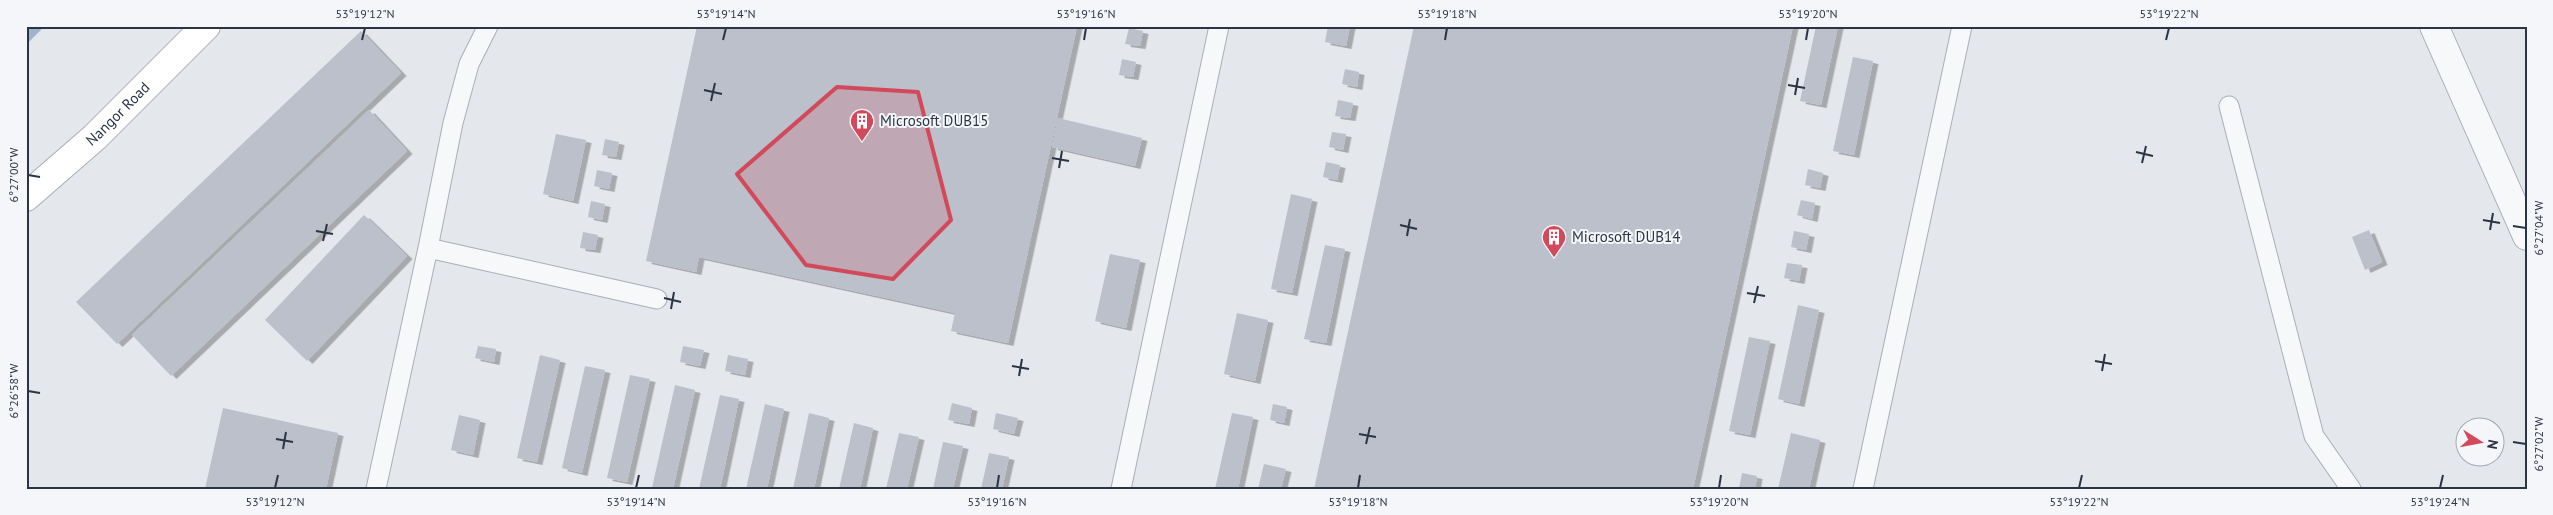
<svg xmlns="http://www.w3.org/2000/svg" width="2553" height="515" viewBox="0 0 2553 515" font-family="'PT Sans',sans-serif">
  <style>
    .lines { fill: none; stroke-linecap: round; stroke-linejoin: round }
    .stream { stroke: #9fb4cc; stroke-width: 11 }
    .building { fill: #bbc0ca; filter: url(#shadow) }
    .service-casing { stroke: #a9aeb7; stroke-width: 21 }
    .minor-casing { stroke: #a9aeb7; stroke-width: 30 }
    .secondary-casing { stroke: #a9aeb7; stroke-width: 30 }
    .service { stroke: #f7f8fa; stroke-width: 19 }
    .minor { stroke: #f7f8fa; stroke-width: 28 }
    .secondary { stroke: #fff; stroke-width: 28 }
    .marked { fill: #d1495b; fill-opacity: 0.2; stroke: #d1495b; stroke-width: 4; stroke-linejoin: round }
    .ticks { fill: none; stroke: #2b3445; stroke-width: 2 }
    .labels { text-anchor: middle; stroke-width: 4; stroke-linejoin: round; paint-order: stroke }
    .street-label { font-size: 15px; fill: #2b3445; stroke: #f4f6f9 }
    .poi-label { font-size: 15px; fill: #2b3445; stroke: #f4f6f9; text-anchor: start }
    .neatline { fill: none; stroke: #2b3445; stroke-width: 2 }
    .ticks-label { font-size: 12px; text-anchor: middle; fill: #2b3445 }
  </style>
  <defs>
    <filter id="shadow"><feDropShadow dx="5.5" dy="3" stdDeviation="0" flood-color="#0004"/></filter>
  </defs>
  <rect width="100%" height="100%" fill="#e4e7ec"/>
  <g class="lines">
    <path class="stream" d="M26,37L37,26"/>
  </g>
  <path class="building" d="M697,26H1077L1008,343L951,331L955,313L699,257L696,272L646,261Z
    M1328,26H1350L1346,46L1325,42Z
    M1414,26H1793L1693,489H1314Z
    M1816,26H1838L1821,105L1800,101Z
    M1129,28L1143,31L1140,46L1125,44Z
    M361,31L401,73L117,344L76,302Z
    M1853,57L1873,61L1854,155L1833,151Z
    M1122,59L1136,62L1133,77L1119,75Z
    M1345,69L1359,72L1357,87L1342,84Z
    M1338,100L1353,103L1350,118L1335,116Z
    M369,110L407,151L171,376L132,335Z
    M1058,118L1142,138L1135,166L1052,147Z
    M1332,132L1346,134L1343,150L1329,147Z
    M556,134L586,140L573,201L543,194Z
    M605,139L619,142L616,157L602,155Z
    M1326,162L1340,165L1337,180L1323,177Z
    M1808,169L1823,173L1820,188L1805,185Z
    M597,170L612,173L609,189L594,186Z
    M1291,194L1312,199L1292,293L1271,289Z
    M1801,200L1815,203L1812,219L1797,215Z
    M591,201L605,204L602,220L588,217Z
    M364,215L407,256L307,361L265,320Z
    M2369,230L2382,262L2365,270L2352,237Z
    M1794,231L1809,234L1806,250L1791,247Z
    M583,232L598,235L595,250L580,248Z
    M1325,245L1345,249L1326,343L1304,339Z
    M1110,254L1140,260L1126,328L1095,321Z
    M1787,263L1802,265L1799,281L1784,278Z
    M1798,305L1819,310L1799,404L1778,399Z
    M1237,313L1268,320L1255,381L1224,374Z
    M1749,337L1770,341L1750,435L1729,431Z
    M478,346L496,349L494,362L475,358Z
    M683,346L704,350L700,366L680,362Z
    M540,355L560,360L537,462L517,458Z
    M728,355L748,359L745,375L725,371Z
    M585,366L605,370L582,473L562,468Z
    M630,375L650,379L627,482L607,478Z
    M675,385L695,390L673,489H654L652,488Z
    M720,395L739,399L720,489H699Z
    M952,403L972,408L969,424L948,420Z
    M765,404L784,409L767,489H746Z
    M1273,404L1287,407L1284,423L1270,420Z
    M223,408L338,433L326,489H205Z
    M809,413L829,418L814,489H793Z
    M996,413L1018,418L1014,434L993,429Z
    M1232,413L1253,417L1238,489H1215Z
    M459,415L480,420L473,455L451,450Z
    M854,423L873,428L860,489H839Z
    M899,433L919,437L907,489H886Z
    M1791,433L1820,440L1809,489H1778Z
    M943,442L963,446L953,489H933Z
    M989,453L1009,457L1002,489H981Z
    M1264,464L1286,469L1281,489H1258Z
    M1742,473L1757,476L1755,489L1739,488Z"/>
  <g class="lines">
    <g class="service-casing">
      <path id="service" d="M2229,106L2314,436L2351,489
        M428,248L453,123L469,64L488,26
        M376,489L428,248L657,299
        M1121,489L1219,26
        M1863,489L1962,26"/>
    </g>
    <g class="minor-casing">
      <path id="minor" d="M2434,26L2527,236"/>
    </g>
    <g class="secondary-casing">
      <g id="secondary">
        <path id="s1" d="M26,197L95,137L206,26"/>
      </g>
    </g>
    <use href="#service" class="service"/>
    <use href="#minor" class="minor"/>
    <use href="#secondary" class="secondary"/>
  </g>
  <path class="marked" d="M837,87L918,92L951,220L893,279L806,265L737,174Z"/>
  <path class="ticks" d="M362,40L365,28M723,40L726,28M1084,40L1086,28M1445,40L1447,28M1806,40L1808,28M2166,40L2169,28M1788,85L1805,88M704,90L722,94M1795,95L1798,78M711,101L715,83M2136,152L2153,156M1052,158L1069,161M2142,163L2146,146M1059,168L1062,151M28,175L40,177M2483,220L2500,223M1400,225L1417,229M2513,226L2526,228M2490,230L2493,213M316,231L333,234M1407,236L1410,219M323,241L327,224M1747,293L1765,296M664,298L681,302M1754,303L1758,286M671,309L674,292M2095,361L2112,364M1012,366L1029,369M2102,371L2105,354M1019,376L1022,359M28,391L40,393M1359,434L1376,437M276,439L293,442M2513,442L2526,444M1366,444L1370,427M283,449L286,432M275,488L278,475M636,488L639,475M997,488L999,475M1358,488L1360,475M1719,488L1721,475M2079,488L2082,475M2440,488L2443,475"/>
  <defs>
    <g id="building-pin" transform="scale(1.25)"><path d="M0 17L-7.5 6A9.5 9.5 0 1 1 7.5 6Z" fill="#d1495b" stroke="#f4f6f9"/><path d="M-4-6H4V6H1V3H-1V6H-4ZM-2.5-4.3h1.7v1.8h-1.7ZM.8-4.3h1.7v1.8H.8ZM-2.5-1h1.7V.8h-1.7ZM.8-1h1.7V.8H.8Z" fill="#fff"/></g>
  </defs>
  <g fill-rule="evenodd">
    <use href="#building-pin" x="862" y="121"/>
    <use href="#building-pin" x="1554" y="237"/>
  </g>
  <g class="labels">
    <g class="street-label">
      <text dy="5" stroke="none"><textPath href="#s1" startOffset="124">Nangor Road</textPath></text>
    </g>
    <g class="poi-label">
      <text x="880" y="126">Microsoft DUB15</text>
      <text x="1572" y="242">Microsoft DUB14</text>
    </g>
  </g>
  <rect width="2553" height="515" fill="none" stroke="#f4f6f9" stroke-width="55"/>
  <g transform="translate(2480 442) rotate(101)"><circle r="24" fill="#f4f6f9" stroke="#a4a8b1"/>
  <path d="M0-4L9 19L0 12L-9 19Z" fill="#d1495b"/>
  <text y="-8" font-size="14" font-weight="bold" text-anchor="middle" fill="#2b3445">N</text>
  </g>
  <rect x="28" y="28" width="2498" height="460" class="neatline"/>
  <g class="ticks-label">
    <text x="365" y="18">53°19'12"N</text>
    <text x="726" y="18">53°19'14"N</text>
    <text x="1086" y="18">53°19'16"N</text>
    <text x="1447" y="18">53°19'18"N</text>
    <text x="1808" y="18">53°19'20"N</text>
    <text x="2169" y="18">53°19'22"N</text>
    <text transform="translate(14 175) rotate(-90)" y="4">6°27'00"W</text>
    <text transform="translate(2539 228) rotate(-90)" y="4">6°27'04"W</text>
    <text transform="translate(14 391) rotate(-90)" y="4">6°26'58"W</text>
    <text transform="translate(2539 444) rotate(-90)" y="4">6°27'02"W</text>
    <text x="275" y="506">53°19'12"N</text>
    <text x="636" y="506">53°19'14"N</text>
    <text x="997" y="506">53°19'16"N</text>
    <text x="1358" y="506">53°19'18"N</text>
    <text x="1719" y="506">53°19'20"N</text>
    <text x="2079" y="506">53°19'22"N</text>
    <text x="2440" y="506">53°19'24"N</text>
  </g>
</svg>
